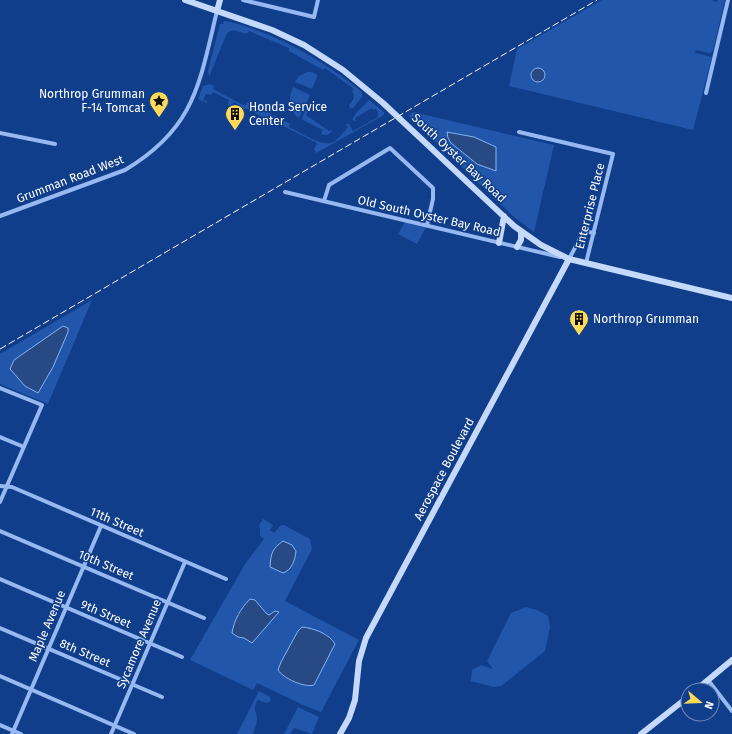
<svg xmlns="http://www.w3.org/2000/svg" width="732" height="734" viewBox="0 0 732 734" font-family="'Fira Sans',sans-serif">
  <style>
    .green { fill: #2156aa; fill-rule: evenodd }
    .water { fill: #284a84; stroke: #87b3f6 }
    .lines { fill: none; stroke-linecap: round; stroke-linejoin: round }
    .street { stroke: #96b9f2; stroke-width: 4 }
    .secondary { stroke: #c5d9fc; stroke-width: 6 }
    .rail { stroke: #fff; stroke-width: 1; stroke-dasharray: 7 3; stroke-linecap: butt }
    .labels { text-anchor: middle; stroke-width: 3; stroke-linejoin: round; paint-order: stroke }
    .poi-label { font-size: 12px; fill: #fff; stroke: #103e8b; text-anchor: start }
    .street-label { font-size: 12px; fill: #fff; stroke: #103e8b }
  </style>
  <rect width="100%" height="100%" fill="#103e8b"/>
  <path class="green" d="M602,0H712L716,2L718,0H725L713,51L710,53L696,50L695,53L712,57L693,130L509,86L517,49Z
    M224,21C234,22 244,26 254,29C294,44 329,65 362,92V97L353,108H350L349,105C353,100 356,97 352,91L354,89L325,68L323,70L289,51V48L249,31L247,34L233,30L227,33L209,77L208,71L220,24H223Z
    M307,72H312L318,75L312,89L295,82L299,76Z
    M210,84L214,86L213,89L243,105H246L247,102L250,103L290,124L289,127C300,132 323,148 334,142C339,138 344,132 348,127L346,125L347,124H349L353,131L378,117V113L376,109L373,110L372,108L355,118L356,121L352,120L356,113L369,100L384,112V115L316,153L314,149L317,143L269,119L267,122L264,120L265,118L245,108L243,111L239,112L237,111L239,105L234,102L230,106L228,105L229,100L213,92L211,95L206,94L203,100L207,101V103L198,99L203,86Z
    M293,87L310,95L299,118C289,110 288,99 293,87Z
    M307,106L310,108L306,115L329,131L332,130V131C329,135 326,136 321,134L323,130L303,120L302,118Z
    M413,112L554,145L534,232L514,217L409,116ZM448,132C465,134 480,140 496,147L477,164L451,143L448,138Z
    M406,220L427,225L417,244L398,234Z
    M92,300L48,404L0,384V354Z
    M263,519L273,525L270,530L274,533L280,526L284,525L310,539L312,549L285,601L359,640L321,712L303,705L257,683L253,690L190,660L245,564L264,539L260,536V530L259,525Z
    M526,607L537,610L548,616L550,627L545,651L501,686L494,687L471,681L472,670L481,665L493,669L487,661L511,613Z
    M259,691L270,697L271,701L267,703L258,700C252,709 256,710 257,718C257,723 255,729 253,734H237Z
    M298,707L319,717L312,734L294,728L290,734H284Z"/>
  <path class="water" d="M531 75a7 7 0 1 1 14 0a7 7 0 1 1-14 0Z
    M447,132L474,137L496,147V171L477,164L451,143L448,138Z
    M63,326L68,328V332L53,367L38,393L25,386L10,369L14,360Z
    M283,541L292,545L296,551C295,560 292,570 283,573L270,567C271,553 272,549 283,541Z
    M250,599L255,600L266,613L269,615L275,611L279,612L252,643L244,638L238,637L232,633C234,620 241,608 250,599Z
    M302,627C313,628 330,634 335,644L314,685C304,688 283,678 278,670L281,662L298,631Z"/>
  <g class="lines">
    <path class="street" d="M243,0L314,17L318,0
      M706,93L728,0
      M519,132L613,154L586,263
      M0,133L55,144
      M285,192L560,257
      M324,201L329,185L390,148L433,188V199L427,225
      M0,216L125,170C195,128 199,85 217,11
      M567,258L569,259L584,231L594,233
      M0,388L42,405L0,502
      M0,437L24,447
      M0,486L12,487L226,579
      M0,531L204,618
      M0,579L182,657
      M0,628L162,697
      M0,676L134,734
      M708,680L732,711
      M0,725L21,734
      M12,734L101,526
      M111,734L185,562"/>
    <path class="secondary" d="M185,0L272,30L304,45L343,70L383,103L514,226L541,245L569,259L732,298
      M217,11L220,0
      M499,243L504,216
      M517,247L521,240V231
      M696,690L732,660
      M340,734L349,718L355,700L359,661L366,638L569,259
      M641,734L688,697"/>
    <path class="rail" d="M0,349L597,0"/>
  </g>
  <defs>
    <g id="sight-pin" transform="scale(1)"><path d="M0 17L-7.5 6A9.5 9.5 0 1 1 7.5 6Z" fill="#ffda57" stroke="#103e8b"/><path d="M0-6L1.8-2.2L6-1.7L2.9 1.2L3.7 5.4L0 3.3L-3.7 5.4L-2.9 1.2L-6-1.7L-1.8-2.2Z" fill="#111"/></g>
    <g id="building-pin" transform="scale(1)"><path d="M0 17L-7.5 6A9.5 9.5 0 1 1 7.5 6Z" fill="#ffda57" stroke="#103e8b"/><path d="M-4-6H4V6H1V3H-1V6H-4ZM-2.5-4.3h1.7v1.8h-1.7ZM.8-4.3h1.7v1.8H.8ZM-2.5-1h1.7V.8h-1.7ZM.8-1h1.7V.8H.8Z" fill="#111"/></g>
  </defs>
  <g fill-rule="evenodd">
    <use href="#sight-pin" x="159" y="101"/>
    <use href="#building-pin" x="235" y="114"/>
    <use href="#building-pin" x="579" y="319"/>
  </g>
  <g class="labels">
    <g class="poi-label">
      <text x="145" y="98" text-anchor="end">Northrop Grumman<tspan x="145" dy="14">F-14 Tomcat</tspan></text>
      <text x="249" y="111">Honda Service<tspan x="249" dy="14">Center</tspan></text>
      <text x="593" y="323">Northrop Grumman</text>
    </g>
    <g class="street-label">
      <text transform="translate(459 158) rotate(43)" y="4">South Oyster Bay Road</text>
      <text transform="translate(70 179) rotate(-21)" y="4">Grumman Road West</text>
      <text transform="translate(590 206) rotate(-76)" y="4">Enterprise Place</text>
      <text transform="translate(429 216) rotate(13)" y="4">Old South Oyster Bay Road</text>
      <text transform="translate(444 469) rotate(-62)" y="4">Aerospace Boulevard</text>
      <text transform="translate(117 522) rotate(23)" y="4">11th Street</text>
      <text transform="translate(106 565) rotate(23)" y="4">10th Street</text>
      <text transform="translate(106 614) rotate(23)" y="4">9th Street</text>
      <text transform="translate(47 626) rotate(-67)" y="4">Maple Avenue</text>
      <text transform="translate(139 644) rotate(-67)" y="4">Sycamore Avenue</text>
      <text transform="translate(85 653) rotate(23)" y="4">8th Street</text>
    </g>
  </g>
  <g transform="translate(700 702) rotate(109)"><circle r="19" fill="#103e8b" stroke="#708bb9"/>
  <path d="M0-3L7 15L0 10L-7 15Z" fill="#ffda57"/>
  <text y="-6" font-size="11" font-weight="bold" text-anchor="middle" fill="#ffffff">N</text>
  </g>
</svg>
